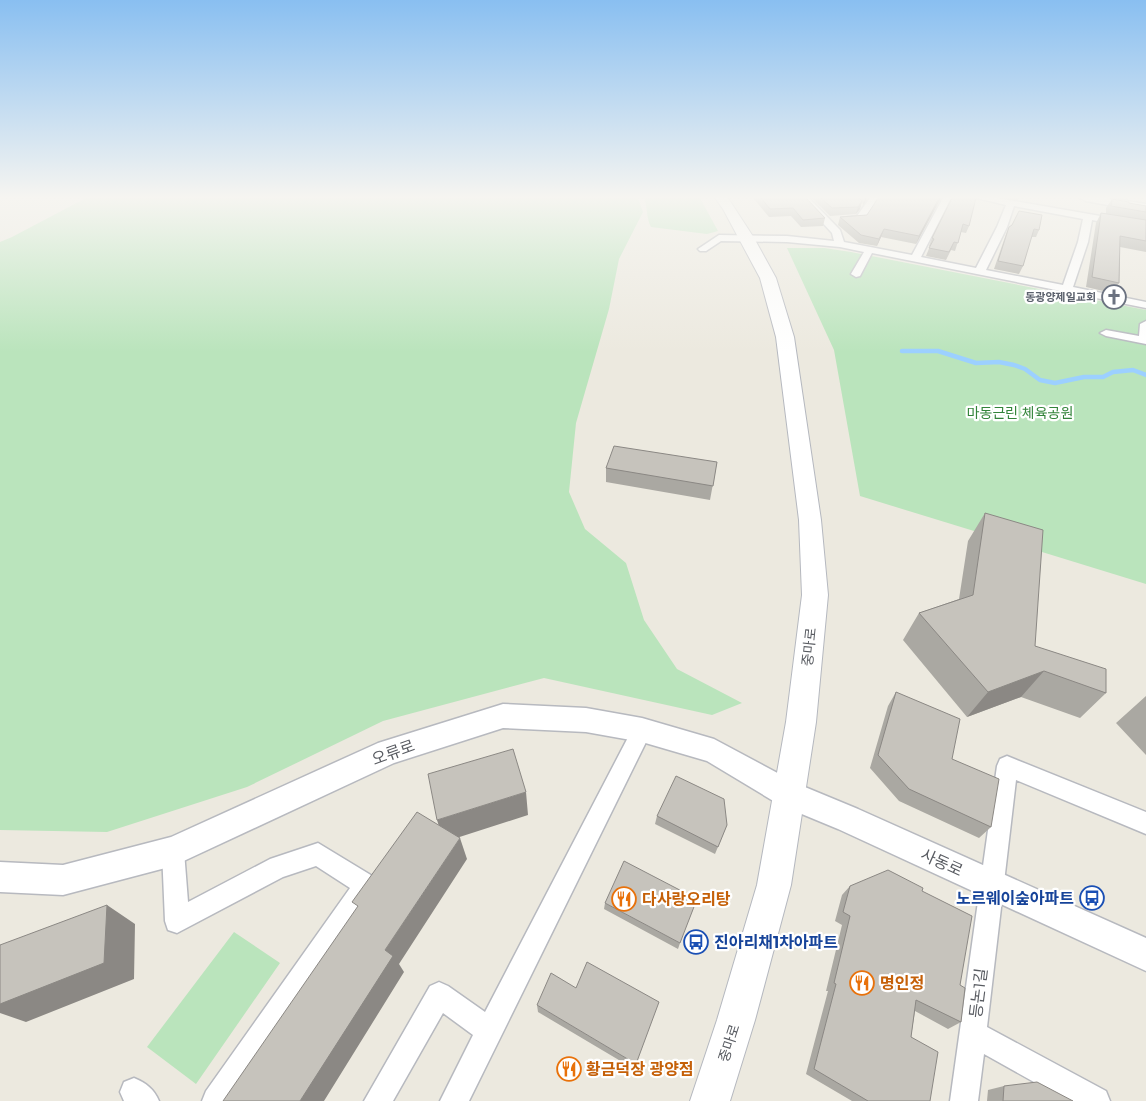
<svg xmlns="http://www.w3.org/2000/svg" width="1146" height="1101" viewBox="0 0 1146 1101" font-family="Montserrat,'Noto Sans KR',sans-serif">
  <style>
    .green { fill: #bae4bc }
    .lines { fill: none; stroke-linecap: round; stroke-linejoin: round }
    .stream { stroke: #9cd0ff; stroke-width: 4.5 }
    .minor-casing { stroke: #b7b9bf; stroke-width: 3 }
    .tertiary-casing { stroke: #b7b9bf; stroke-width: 3 }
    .secondary-casing { stroke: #b5b8bf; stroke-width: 2 }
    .minor { fill: #fff; fill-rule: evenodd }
    .tertiary { fill: #fff; fill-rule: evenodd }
    .secondary { fill: #fff; fill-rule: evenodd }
    .wall { fill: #aaa8a2 }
    .shaded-wall { fill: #8b8884 }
    .building { fill: #c6c3bc; stroke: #8b8884 }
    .labels { text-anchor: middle; stroke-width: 4.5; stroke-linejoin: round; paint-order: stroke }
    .far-worship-label { font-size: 11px; font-weight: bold; fill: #5b616d; stroke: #fff; text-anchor: end }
    .park-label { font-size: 14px; fill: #33843a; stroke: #fff }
    .street-label { font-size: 14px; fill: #585b61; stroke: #fff }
    .near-street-label { font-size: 16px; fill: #585b61; stroke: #fff }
    .near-transit-label { font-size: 16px; font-weight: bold; fill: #164399; stroke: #fff; text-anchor: end }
    .near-food-label { font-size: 16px; font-weight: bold; fill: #c56008; stroke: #fff; text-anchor: start }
  </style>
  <rect width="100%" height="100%" fill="#ece9df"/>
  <path class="green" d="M86,198H638L643,212L619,259L609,309L576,423L569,492L585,529L626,563L644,620L677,669L742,703L712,715L544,678L383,721L247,787L107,832L0,830V242L12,237Z
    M644,198H700L718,231L707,234L651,227C646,218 648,208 644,198Z
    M787,248H824L851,252L1146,310V584L860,496L834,350Z
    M234,932L280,963L196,1084L147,1047Z"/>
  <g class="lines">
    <path class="stream" d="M902,351H938L976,363L999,362L1014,365L1025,369L1040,380L1055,383L1084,377H1103L1113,372L1133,370L1146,375"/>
    <g class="minor-casing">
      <path id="minor" d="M800,198H809L840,230L844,242L912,255L943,198H951L921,257L976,268L997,227L1006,205L977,198H997L1146,224V230L1092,220L1088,242L1073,287L1146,302V308L872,253L860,276L856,277L851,274L864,252L840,247L787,242L721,241L706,251H700L698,249L719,235L787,236L834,241L832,233ZM1014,206L1083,219L1078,242L1063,285L986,270L1007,227Z
        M870,198H878L863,221L842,222V218L857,216Z
        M1146,321V344L1106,336L1100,333L1106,330L1139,336L1140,324Z
        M642,721L649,724L652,730L469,1101H440L473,1035L443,1013L393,1101H364L430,986L439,982L448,986L485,1012L635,724Z
        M1007,756L1146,812V834L1016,780L987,1027L1106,1091L1110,1101H1068L984,1054L978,1101H950L997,766L1000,759Z
        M173,840L181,843L184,851L188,902L270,859L318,843L374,877L378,885L374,893L233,1101H202L206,1091L350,888L316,866L283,877L177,933L168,930L165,921L162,851L165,843Z
        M134,1078C146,1083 154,1089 159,1101H124L120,1092L124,1082Z"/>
    </g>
    <g class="tertiary-casing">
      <path id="tertiary" d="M1080,198H1108L1146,204V212L1086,201Z
        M503,704L586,708L642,718L714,739L800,785L858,809L1146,938V971L838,829L780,805L707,761L642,742L586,732L503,728L394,763L173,866L63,895L0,892V862L63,865L171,837L378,743Z"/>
    </g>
    <g class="secondary-casing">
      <path id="secondary" d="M715,198H728L754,238L776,278L794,337L821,520L828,595L816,722L791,885L755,1020L730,1101H690L717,1020L757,885L786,722L802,595L799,520L776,337L760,278L723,209Z"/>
    </g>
    <use href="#minor" class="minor"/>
    <use href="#tertiary" class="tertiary"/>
    <use href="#secondary" class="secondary"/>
  </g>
  <path class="wall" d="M753,198H806L825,218L823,226L801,227L791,216L769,217Z
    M812,198H859L862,201L861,198H868L863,205L862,201L860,209L856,214L830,216Z
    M941,198L916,244L881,237L877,246L859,243L838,225L840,217L867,215Z
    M952,198L969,226L966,233L961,232L955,251L951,250L946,260L926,256L930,246H929L932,238Z
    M1008,198H1019L1018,200Z
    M1112,199L1129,203L1146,206V252L1120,247L1119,283L1112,293L1086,287L1096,223L1101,213L1106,214V208Z
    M1012,225L1039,230L1036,237H1031L1023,266L1019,274L994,269L1006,234L1009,227Z
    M717,462L710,500L606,482V468Z
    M985,513L1035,646L1106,693L1080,718L1021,697L967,717L903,640L919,613L959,599L968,541Z
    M896,692L952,759L991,827L979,838L899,801L870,768L888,706Z
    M1146,696V755L1116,723Z
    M657,816L727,825L715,854L655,824Z
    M850,886L922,891L960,985L961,1022L948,1029L915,1011L911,1037L930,1101H852L806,1074L828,991H826L842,925L835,921L842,895Z
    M605,903L680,943L678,949L604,909Z
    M537,1005L636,1064L634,1069L538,1012Z
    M1004,1086L1073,1101H987L988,1090Z"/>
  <path class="shaded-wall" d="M865,198H868L863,205Z
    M939,198H941L916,244L919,236Z
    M862,201L860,209L856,214L858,207Z
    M884,229L881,237L877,246L879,239Z
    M1044,671L1021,697L967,717L988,692Z
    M526,792L528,815L444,842L437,820Z
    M460,838L467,859L399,964L404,972L324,1101H300L385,950Z
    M107,905L135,924L134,979L26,1022L0,1013V1004Z"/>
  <path class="building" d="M761,198H806L825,218L803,220L793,208L770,209Z
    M821,198H859L862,201L858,207L832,208Z
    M878,198H939L919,236L884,229L879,239L861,235L840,217L867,215Z
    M952,198H976L969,226L963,224L958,243L954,242L949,252L929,248L934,239L932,238Z
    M1112,199L1129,202V203L1146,206V212L1111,206Z
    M1019,211L1042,215L1039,230L1034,229L1023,266L998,261L1009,227L1012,225Z
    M1101,213L1146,220V241L1120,236L1119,283L1092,277Z
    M614,446L717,462L713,486L606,468Z
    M985,513L1043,530L1035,646L1106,669V693L1044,671L988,692L919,613L973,595Z
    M896,692L960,719L952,759L999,779L991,827L909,789L878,755Z
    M513,749L526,792L437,820L428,774Z
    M676,776L724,799L727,825L718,847L657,816Z
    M417,812L460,838L385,950L393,956L300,1101H223L358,906L352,902Z
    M624,861L697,899L680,943L605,903Z
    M888,870L923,888L922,891L972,916L960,985L965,988L961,1022L916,1000L911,1037L938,1052L930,1101H868L814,1069L836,984L834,983L850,916L843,912L850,886Z
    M107,905L104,963L0,1004V945Z
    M587,962L659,1002L636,1064L537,1005L551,973L576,988Z
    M1037,1082L1073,1101H1003L1004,1086Z"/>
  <linearGradient id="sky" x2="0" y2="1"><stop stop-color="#89bff1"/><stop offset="0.56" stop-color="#f6f5f1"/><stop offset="1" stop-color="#f6f5f1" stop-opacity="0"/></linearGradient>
  <rect width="1146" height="352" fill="url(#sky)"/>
  <defs>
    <g id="church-ring" transform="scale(1.25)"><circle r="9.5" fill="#fff" stroke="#6b7280" stroke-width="1.5"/><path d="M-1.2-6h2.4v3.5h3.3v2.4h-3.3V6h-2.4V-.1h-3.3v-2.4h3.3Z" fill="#6b7280"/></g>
    <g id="bus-ring" transform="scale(1.25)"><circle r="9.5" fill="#fff" stroke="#1a4fb4" stroke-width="1.5"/><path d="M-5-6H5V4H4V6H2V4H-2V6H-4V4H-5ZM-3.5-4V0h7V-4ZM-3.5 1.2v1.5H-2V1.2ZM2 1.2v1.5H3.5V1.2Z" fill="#1a4fb4"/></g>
    <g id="restaurant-ring" transform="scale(1.25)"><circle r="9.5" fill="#fff" stroke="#e8710a" stroke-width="1.5"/><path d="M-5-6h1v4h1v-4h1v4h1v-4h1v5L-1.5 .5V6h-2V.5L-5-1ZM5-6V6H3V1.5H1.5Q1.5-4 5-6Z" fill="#e8710a"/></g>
  </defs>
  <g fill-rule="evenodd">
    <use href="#church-ring" x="1114" y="297"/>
    <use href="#bus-ring" x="1092" y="898"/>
    <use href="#restaurant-ring" x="624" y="899"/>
    <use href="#bus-ring" x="696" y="942"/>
    <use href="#restaurant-ring" x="862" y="983"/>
    <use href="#restaurant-ring" x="569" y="1069"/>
  </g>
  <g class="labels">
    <g class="far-worship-label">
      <text x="1096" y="301">동광양제일교회</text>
    </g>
    <g class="park-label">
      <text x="1020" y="418">마동근린 체육공원</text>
    </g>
    <g class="street-label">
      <text transform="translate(809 647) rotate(-84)" y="5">중마로</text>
      <text transform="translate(729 1043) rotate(-72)" y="5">중마로</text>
    </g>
    <g class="near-street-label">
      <text transform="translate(393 752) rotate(-20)" y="6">오류로</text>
      <text transform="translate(942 862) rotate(24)" y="6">사동로</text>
      <text transform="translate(978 993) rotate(-83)" y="6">등논1길</text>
    </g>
    <g class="near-transit-label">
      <text x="1074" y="904">노르웨이숲아파트</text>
      <text x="714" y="948" text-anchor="start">진아리채1차아파트</text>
    </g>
    <g class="near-food-label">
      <text x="642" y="905">다사랑오리탕</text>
      <text x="880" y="989">명인정</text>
      <text x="586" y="1075">황금덕장 광양점</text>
    </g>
  </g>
</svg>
